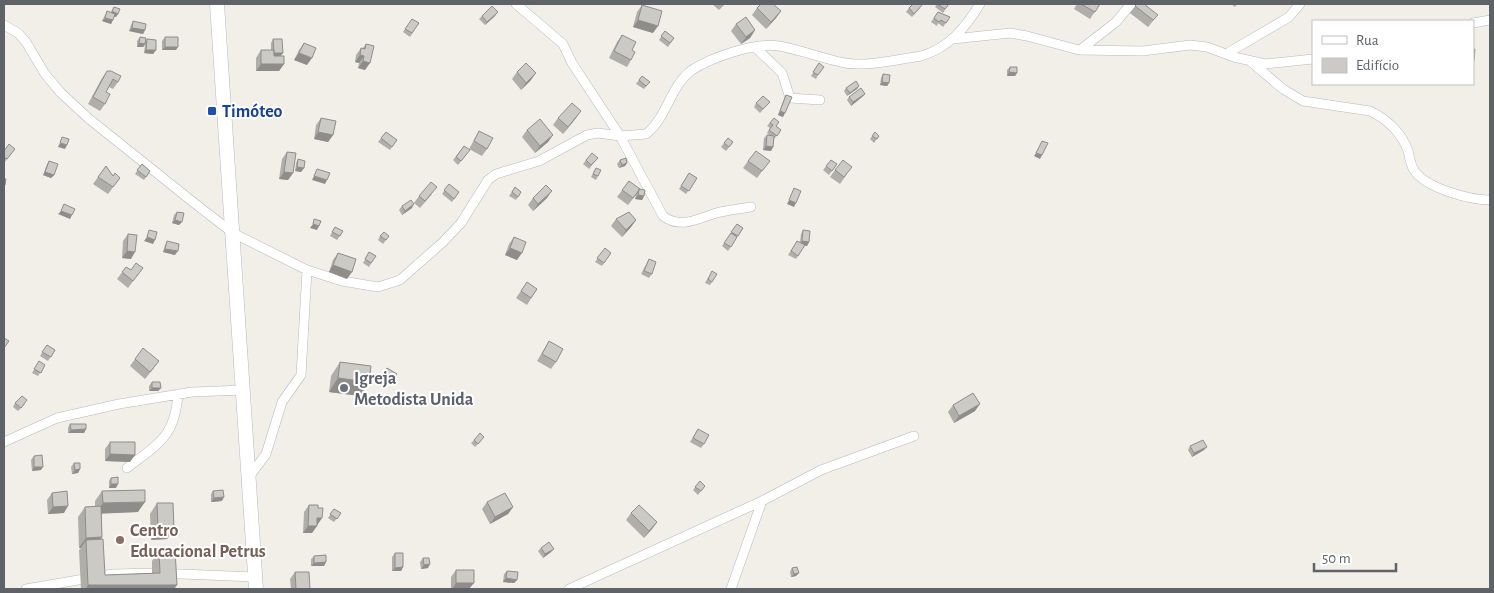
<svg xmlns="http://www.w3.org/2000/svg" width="1494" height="593" viewBox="0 0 1494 593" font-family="'Alegreya Sans',sans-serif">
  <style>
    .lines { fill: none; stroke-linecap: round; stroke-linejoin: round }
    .street-casing { stroke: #b5b8bc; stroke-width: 10 }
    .secondary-casing { stroke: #b6babf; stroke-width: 15 }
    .street { stroke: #fff; stroke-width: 9 }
    .secondary { stroke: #fff; stroke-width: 14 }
    .wall { fill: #afaea9 }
    .shaded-wall { fill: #8f8d8a }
    .building { fill: #cccac5; stroke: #8f8d8a }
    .transit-dot { fill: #1a4fb4; stroke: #fff; stroke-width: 2 }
    .worship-dot { fill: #6b7280; stroke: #fff; stroke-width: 2 }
    .education-dot { fill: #8d6e63; stroke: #fff; stroke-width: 2 }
    .labels { text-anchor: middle; stroke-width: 4; stroke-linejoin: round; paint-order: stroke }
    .transit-label { font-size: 18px; font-weight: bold; fill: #164399; stroke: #fff; text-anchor: start }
    .worship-label { font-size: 18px; font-weight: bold; fill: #5b616d; stroke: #fff; text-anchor: start }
    .education-label { font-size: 18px; font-weight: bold; fill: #785e54; stroke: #fff; text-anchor: start }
  </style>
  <rect width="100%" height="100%" fill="#f1efe8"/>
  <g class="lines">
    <g class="street-casing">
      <path id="street" d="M516,4L563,44L572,63L620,136L663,216C680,229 698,219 716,213C727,210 739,209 751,207
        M1473,23L1490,20
        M4,25L18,33L26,42L45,74L61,93L88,118L198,206L233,233L307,270L342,281L378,287L400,280L443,242L461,223L488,180L496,174L539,161L587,135L598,133L620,136L646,134C667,118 670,86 692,70C712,57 756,42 779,46C802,50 823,59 845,63C866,67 900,59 921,56C949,48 965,28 980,4
        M953,39L1010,33L1027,36L1079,50L1143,51L1190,45L1207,47L1234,57L1265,64L1313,59
        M755,47L782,73L790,98L820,100
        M1080,50L1116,22L1131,4
        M1226,54L1289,17L1300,4
        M1251,62L1283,89L1303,101L1370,111C1387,119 1402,133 1408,151C1410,158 1410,164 1414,170C1425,188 1470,200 1490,200
        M4,442L57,418L119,404L192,392L244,390
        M127,468C159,443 175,437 178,394
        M249,477L266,454L282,402L301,375L307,270
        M26,589L113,574L157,573L255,577
        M569,589L762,501L821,470L914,436
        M731,589L762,501"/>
    </g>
    <g class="secondary-casing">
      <path id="secondary" d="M217,4L256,589"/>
    </g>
    <use href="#street" class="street"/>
    <use href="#secondary" class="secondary"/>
  </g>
  <path class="wall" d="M712,4H725L719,10Z
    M937,4H949L943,13L935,7Z
    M1077,4H1100L1090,19L1074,9Z
    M1137,4L1158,15L1148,27L1130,13Z
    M1231,4H1237L1235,7Z
    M642,5L653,33L633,27L637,12Z
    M114,7L118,14L116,17H114L111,24L102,21L107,11L111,12Z
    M757,8L781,11L776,18L766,29L752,15Z
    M909,8H920L912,17L906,12Z
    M938,12L950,17L943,27L938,23L937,26L931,22Z
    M482,16H495L485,25L479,19Z
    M412,19L419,23L410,37L403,32Z
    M133,21L145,30L143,34L129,31L131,25Z
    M736,24L755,30L750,38L741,44L731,31Z
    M665,31L674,38L668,47L659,40Z
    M622,35L632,50L631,60L627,67L609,58L617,42Z
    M140,37L146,42L147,39L156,50L153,54L144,53L145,45L143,47H137V41Z
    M165,37L176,50H162V41Z
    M273,39L283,53L281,56L284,64L279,71H256V58L261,50H271V43Z
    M304,43L307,65L294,60L299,50Z
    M366,44L365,70L358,68L359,63L355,62L356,55L361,48L362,49Z
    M819,63L818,75L816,79L811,76Z
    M1010,67L1017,73L1015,76H1007V70Z
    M107,71L118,82L113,89L109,87L106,92L105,104L100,111L88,104L102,78Z
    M517,72L531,80L521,90L512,79Z
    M883,74L889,83L887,86L880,85L881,78Z
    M642,76L650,82L644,89L636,84Z
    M859,86L857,89L847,96L844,91L846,88Z
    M865,94L862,97L851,106L847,100L849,97Z
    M786,95L783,117L778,115L784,99Z
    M770,102L760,113L754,107L756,103Z
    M321,118L333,135L328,142L314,139L316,125Z
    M558,118H576L563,134L553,125Z
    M774,118L776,126L781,130L774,139L773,147L771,151L763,150L764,138L767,135H769L767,133L770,128L767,126Z
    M527,130L553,135L548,142L535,153L522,137Z
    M479,131L487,149L482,156L469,149Z
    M386,132L397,140L390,150L378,142Z
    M875,132L879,136L874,143L870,139Z
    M733,142L726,151L721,147L724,143Z
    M464,146L467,154L458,165L453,160Z
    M15,149L4,163V151Z
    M287,152L293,173L288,180L279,179L282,159Z
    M598,158L589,169L583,164L586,160Z
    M298,159L304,168L301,172L295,171L296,163Z
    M620,160L627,163L625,166L619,168L617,164Z
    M831,160L837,164L829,175L823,170Z
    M49,161L54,175L51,178L43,175L47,164Z
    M748,161H770L757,178L743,168Z
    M142,164L150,171L144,180L135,174Z
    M106,166L113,176L120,178L108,194L93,184Z
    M596,168L598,176L596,180L591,177Z
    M835,170L847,174L840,184L830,177Z
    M689,173L697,178L686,194L679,189Z
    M629,181L644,196L642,200L635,199L636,195L628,205L617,197Z
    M449,184L459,192L452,202L442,194Z
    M515,187L521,192L516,200L509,196Z
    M432,194L420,208L414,203L419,196Z
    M533,198H547L533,211L528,205Z
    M402,206L412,208L402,215L399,210Z
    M177,212L179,225L172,223L174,215Z
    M616,219L636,220L631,227L622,237L611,226Z
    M737,224L743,228L728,251L722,246Z
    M335,227L340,236L337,240L330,236Z
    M803,230L809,242L807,246L805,245L796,259L788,255L797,241L800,242L801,234Z
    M128,234L131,259L122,258L123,241Z
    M380,236H389L383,244L378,240Z
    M514,237L517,260L505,255L509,244Z
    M167,241L175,255L163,252L165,245Z
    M605,248L611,253L602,266L595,262Z
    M369,252L376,256L369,267L363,263Z
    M338,253L347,279L329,272L333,260Z
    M649,259L652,274L649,278L641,274Z
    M126,267L131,270L143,268L128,288L117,279Z
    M712,271V282L710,285L705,283Z
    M527,282L537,289L527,305L516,298Z
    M549,341L556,362L551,369L537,361Z
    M47,345L55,350L48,361L40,356Z
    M135,359L154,368L145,379L130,366Z
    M39,361L45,365L38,376L32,373Z
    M340,362L360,396L329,392L331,376Z
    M387,368L397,374L392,382L381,376Z
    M152,382L161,388L158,391H149V386Z
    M15,403L25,404L18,411L13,407Z
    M953,405L975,411L954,423L948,412Z
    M70,424L86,429L84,433H68V428Z
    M698,429L704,444L701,448L690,442Z
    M474,440L481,441L475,447L471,443Z
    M110,442L130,462L105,461V449Z
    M1190,446L1204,450L1192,457L1188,450Z
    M34,456L41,470L32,471L31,460Z
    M74,463L80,469L78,473L72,474L71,467Z
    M111,478L116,488H109V481Z
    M700,481L705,486L698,495L693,490Z
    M102,491L138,512L102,513V537L101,539L105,575L152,573V561L159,551L177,585L174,589H81L79,550L81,548H79L78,517L85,507L95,506V501Z
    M213,491L222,501L211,502V494Z
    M52,493L64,513L48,514L47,500Z
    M487,502L513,507L508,514L490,524L482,509Z
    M157,503L174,529L167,539L151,540L150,514Z
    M309,505L318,508L322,518L312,533H303L304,512Z
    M334,509L341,513L334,522L328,518Z
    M631,513L657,522L652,529L644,538L626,520Z
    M541,548L551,552L543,558L538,551Z
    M395,553L403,567L401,571H392V557Z
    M314,556L326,562L324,566H311V559Z
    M423,558L428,568L421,569L420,562Z
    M792,568L796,576L791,577L790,572Z
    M456,570L469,589H451V577Z
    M507,571L517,580L514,583L503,582L504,574Z
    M295,572L310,589H291L290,579Z"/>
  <path class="shaded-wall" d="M112,11L118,14L116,17L110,15Z
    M781,11L776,18L766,29L771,22Z
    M498,12L495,16L485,25L487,22Z
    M105,18L113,20L111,24L102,21Z
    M638,20L658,26L653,33L633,27Z
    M132,28L145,30L143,34L129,31Z
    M755,30L750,38L741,44L746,37Z
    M139,43L145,44L143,47H137Z
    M165,47H178L176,50H162Z
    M146,50H156L153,54L144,53Z
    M274,53H283L280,56L271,57Z
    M299,53L312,58L307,65L294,60Z
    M360,55L364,56L359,63L355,62Z
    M363,61L370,63L365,70L358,68Z
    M261,64H284L279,71H256Z
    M1009,72L1017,73L1015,76H1007Z
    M536,73L531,80L521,90L526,83Z
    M882,82L889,83L887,86L880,85Z
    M859,86L857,89L847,96L850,93Z
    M865,94L862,97L851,106L853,102Z
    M581,111L576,118L563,134L568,127Z
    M780,111L785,113L783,117L778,115Z
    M318,132L333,135L328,142L314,139Z
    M553,135L548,142L535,153L540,146Z
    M60,143L67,145L65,149L58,147Z
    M766,146L773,147L771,151L763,150Z
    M1036,153L1042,155L1040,159L1034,156Z
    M627,163L625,166L619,168L622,165Z
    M297,167L304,168L301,172L295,171Z
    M45,172L54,175L51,178L43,175Z
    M284,172L293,173L288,180L279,179Z
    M314,176L327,180L325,184L312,180Z
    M552,191L547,198L533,211L538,204Z
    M638,195L644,196L642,200L635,199Z
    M789,200L796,203L794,207L787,204Z
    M414,204L412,208L402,215L405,211Z
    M61,211L72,215L70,219L58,214Z
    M175,220L182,222L179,225L172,223Z
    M636,220L631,227L622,237L626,230Z
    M313,224L319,226L317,230L310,228Z
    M147,237L155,240L153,244L144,241Z
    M802,241L809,242L807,246L800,245Z
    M510,248L522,253L517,260L505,255Z
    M165,249L178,251L175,255L163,252Z
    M127,251L135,252L131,259L122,258Z
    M333,265L352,272L347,279L329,272Z
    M338,378L369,382L360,396L329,392Z
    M152,388H161L158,391H149Z
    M980,404L975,411L954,423L959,416Z
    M86,429L84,433H68L71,430Z
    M1207,447L1204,450L1192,457L1194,453Z
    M110,454L135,455L130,462L105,461Z
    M34,467H43L41,470L32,471Z
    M80,469L78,473L72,474L75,470Z
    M111,484H118L116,488H109Z
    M224,497L222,501L211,502L214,498Z
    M145,502L138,512L95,514L103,503Z
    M68,506L64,513L48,514L53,507Z
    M513,507L508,514L490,524L495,517Z
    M317,518H322L317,525H312Z
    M657,522L652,529L644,538L649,531Z
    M308,526H317L312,533H303Z
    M158,529H174L167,539L151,540Z
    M102,537L95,547L86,540L81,548H79L86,538Z
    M554,549L551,552L543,558L545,554Z
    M326,562L324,566H311L314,563Z
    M430,564L428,568L421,569L424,565Z
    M403,567L401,571H392L395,568Z
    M799,573L796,576L791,577L794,574Z
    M506,578L517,580L514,583L503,582Z
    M456,583H474L469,589H452Z
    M88,585H177L174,589H86Z"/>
  <path class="building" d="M761,4H773L781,11L771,22L757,8Z
    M913,4H923L914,14L909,8Z
    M937,4H949L945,9Z
    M1081,4H1100L1095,12Z
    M1137,4H1144L1158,15L1153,20L1135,6Z
    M642,5L662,11L658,26L638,20Z
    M492,6L498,12L487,22L482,16Z
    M114,7L120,9L118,14L112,11Z
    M107,11L115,14L113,20L105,18Z
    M938,12L950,17L946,23L941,20L939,22L934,18Z
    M746,17L755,30L746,37L736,24Z
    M412,19L419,23L412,33L405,29Z
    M133,21L146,24L145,30L132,28Z
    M665,31L674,38L670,43L661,36Z
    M622,35L636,42L632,50L635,52L631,60L614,51Z
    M140,37L146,38L145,44L139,43Z
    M165,37H178V47H165Z
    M147,39L156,40V50H146Z
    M273,39H282L283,53H274Z
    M304,43L316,48L312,58L299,53Z
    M366,44L374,46L370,63L363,61L364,56L360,55L361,48L365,49Z
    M1473,49H1475L1474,61H1473Z
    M261,50H274V56H284V64H261Z
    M526,63L536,73L526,83L517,72Z
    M819,63L824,67L818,75L813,72Z
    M1010,67H1017V73L1009,72Z
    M107,71H111L121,76L118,82L113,79L106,92L110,94L105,104L93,97Z
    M883,74L890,75L889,83L882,82Z
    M642,76L650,82L646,86L639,80Z
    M856,81L859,86L850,93L846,88Z
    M861,88L865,94L853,102L849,97Z
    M786,95L792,97L785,113L780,111Z
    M763,96L770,102L763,109L756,103Z
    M572,103L581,111L568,127L558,118Z
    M321,118L336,121L333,135L318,132Z
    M774,118L779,122L776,126L781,130L777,136L769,130L773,125L770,123Z
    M540,119L553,135L540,146L527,130Z
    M479,131L493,138L487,149L474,141Z
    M386,132L397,140L392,147L381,138Z
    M875,132L879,136L877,139L872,136Z
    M767,135L774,136L773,147L766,146Z
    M62,137L69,139L67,145L60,143Z
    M728,138L733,142L729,147L724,143Z
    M1042,141L1048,143L1042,155L1036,153Z
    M9,144L15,149L7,159L4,157V151Z
    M464,146L470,150L461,161L456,157Z
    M756,151L770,161L762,171L748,161Z
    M287,152L296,153L293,173L284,172Z
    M592,153L598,158L591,165L586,160Z
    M626,158L627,163L622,165L620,160Z
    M298,159L305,161L304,168L297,167Z
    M831,160L837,164L832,171L826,166Z
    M843,160L852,167L844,177L835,170Z
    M49,161L58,164L54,175L45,172Z
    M142,164L150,171L146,177L137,170Z
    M106,166L113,176L115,173L120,178L113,187L98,177Z
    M596,168L601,170L598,176L593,174Z
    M317,169L330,173L327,180L314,176Z
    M689,173L697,178L689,191L681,186Z
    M4,178L6,179L5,185H4Z
    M629,181L640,189L633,198L622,190Z
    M431,182L437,187L425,201L419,196Z
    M449,184L459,192L454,199L444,190Z
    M546,185L552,191L538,204L533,198Z
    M515,187L521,192L518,197L512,192Z
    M794,188L801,191L796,203L789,200Z
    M639,189L645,190L644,196L638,195Z
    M411,200L414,204L405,211L402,206Z
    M64,204L75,209L72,215L61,211Z
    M177,212L184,213L182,222L175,220Z
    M629,212L636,220L626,230L616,219Z
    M314,219L321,221L319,226L313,224Z
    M737,224L743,228L738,236L731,232Z
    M335,227L343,231L340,236L332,232Z
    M149,230L157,232L155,240L147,237Z
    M803,230L810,231L809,242L802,241Z
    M384,232L389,236L386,240L380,236Z
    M731,233L737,237L731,247L724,243Z
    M128,234L137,235L135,252L127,251Z
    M514,237L526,242L522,253L510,248Z
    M167,241L179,244L178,251L165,249Z
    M797,241L805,245L798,256L791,251Z
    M605,248L611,253L604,263L597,258Z
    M369,252L376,256L371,263L365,259Z
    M338,253L356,259L352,272L333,265Z
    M649,259L656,262L652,274L644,271Z
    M136,263L143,268L133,281L122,272L126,267L131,270Z
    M712,271L717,274L712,282L708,279Z
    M527,282L537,289L531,298L521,291Z
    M4,338L9,341L4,348Z
    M549,341L563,349L556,362L542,354Z
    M47,345L55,350L51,357L42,352Z
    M143,348L159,361L150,372L135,359Z
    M39,361L45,365L41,373L34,369Z
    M340,362L371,366L369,382L338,378Z
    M387,368L397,374L394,379L384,373Z
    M152,382H160L161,388H152Z
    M973,393L980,404L959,416L953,405Z
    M22,396L27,400L21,408L15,403Z
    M70,424H86V429L71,430Z
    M698,429L709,435L704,444L693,438Z
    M480,433L484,437L478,444L474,440Z
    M1203,440L1207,447L1194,453L1190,446Z
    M110,442H135V455L110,454Z
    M42,455L43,467H34V456Z
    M74,463H80V469L75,470Z
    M118,477V484H111V478Z
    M700,481L705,486L701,491L695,487Z
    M145,490V502L103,503L102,491Z
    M223,490L224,497L214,498L213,491Z
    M67,491L68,506L53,507L52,493Z
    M505,493L513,507L495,517L487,502Z
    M157,503H173L174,529H158Z
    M309,505H318V508H323L322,518H317V526H308Z
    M639,505L657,522L649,531L631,513Z
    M101,506L102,537L86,538L85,507Z
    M334,509L341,513L337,519L330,514Z
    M103,539L105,575L160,573L159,551L175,550L177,585H88L86,540Z
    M549,542L554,549L545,554L541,548Z
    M395,553H403V567L395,568Z
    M326,555V562L314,563V556Z
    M423,558H429L430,564L424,565Z
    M797,567L799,573L794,574L792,568Z
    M456,570H474V583H456Z
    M507,571L518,572L517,580L506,578Z
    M295,572H309L310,589H296Z"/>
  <rect class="transit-dot" x="207" y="106" width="10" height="10" rx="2.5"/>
  <circle class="worship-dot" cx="344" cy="388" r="5"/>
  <circle class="education-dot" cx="120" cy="540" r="5"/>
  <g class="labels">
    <g class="transit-label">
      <text x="222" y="117">Timóteo</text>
    </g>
    <g class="worship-label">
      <text x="354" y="384">Igreja<tspan x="354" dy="21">Metodista Unida</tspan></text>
    </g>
    <g class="education-label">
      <text x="130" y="536">Centro<tspan x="130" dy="21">Educacional Petrus</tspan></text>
    </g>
  </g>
  <rect width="1494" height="593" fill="none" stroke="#5f6368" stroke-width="10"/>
  <rect x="1312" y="20" width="162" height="65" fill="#ffffff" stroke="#bfc1c3"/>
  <rect x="1322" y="36" width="25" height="8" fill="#ffffff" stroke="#bfc1c3"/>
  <text x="1356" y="45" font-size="15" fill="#5f6368">Rua</text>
  <rect x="1322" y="58" width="25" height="15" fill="#cccac5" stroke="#bfc1c3"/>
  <text x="1356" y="70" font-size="15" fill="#5f6368">Edifício</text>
  <path d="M1314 563v8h82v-8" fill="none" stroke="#5f6368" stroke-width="2.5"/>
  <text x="1322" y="563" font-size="15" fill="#5f6368" stroke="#ffffff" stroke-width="4" paint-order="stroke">50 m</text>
</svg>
